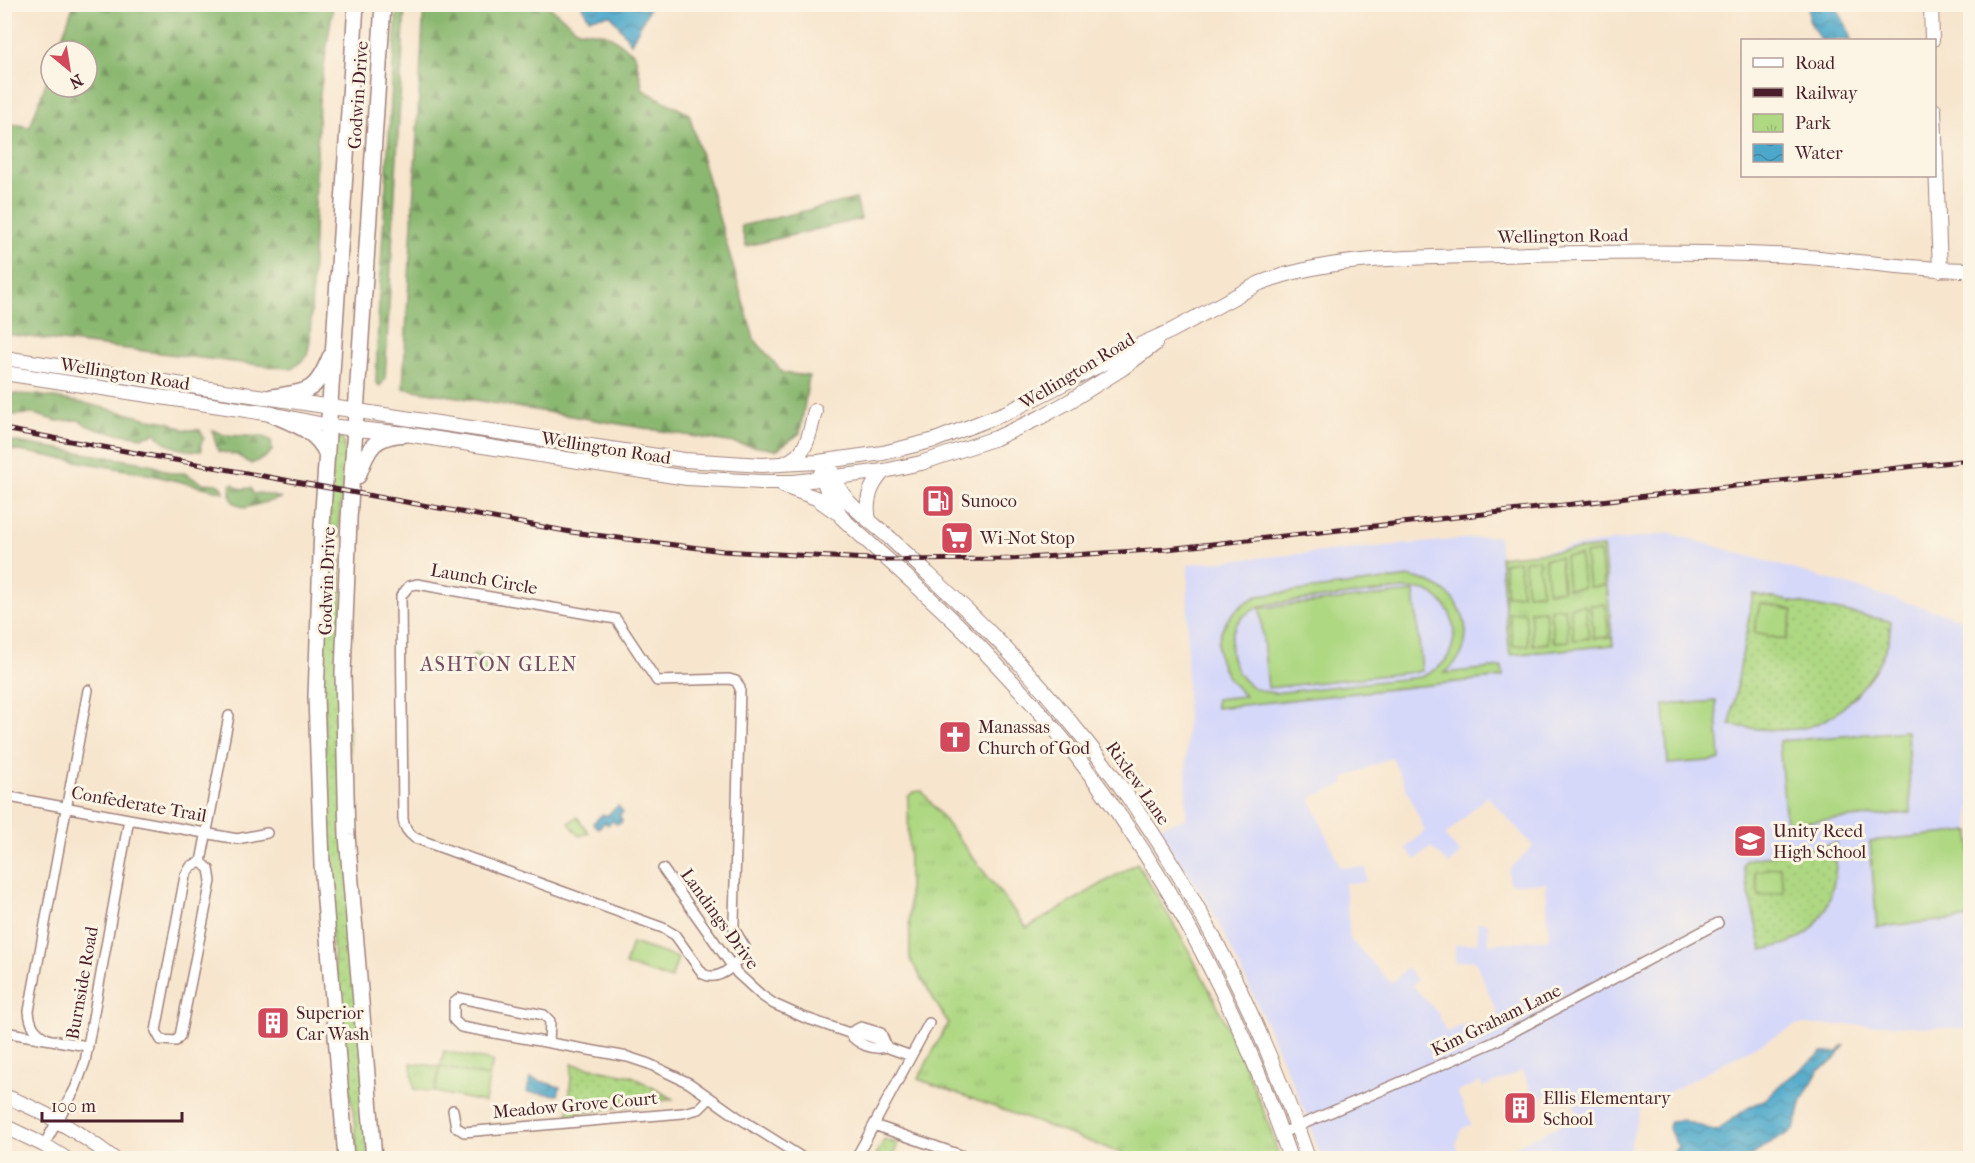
<svg xmlns="http://www.w3.org/2000/svg" width="1975" height="1163" viewBox="0 0 1975 1163" font-family="'IM FELL French Canon',serif">
  <style>
    .built { fill: #d6d8f9; fill-rule: evenodd }
    .grass { fill: url(#grass-dots); stroke: #7c7c57; stroke-width: 1.5 }
    .forest { fill: url(#forest-firs); stroke: #6a6c4e; stroke-width: 1.5 }
    .park { fill: url(#park-tufts); stroke: #7c7c57; stroke-width: 1.5 }
    .pitch { fill: #afd883; stroke: #7c7c57; stroke-width: 1.5; fill-rule: evenodd }
    .water { fill: url(#water-waves); stroke: #4b647a; stroke-width: 1.5 }
    .lines { fill: none; stroke-linecap: round; stroke-linejoin: round }
    .street-casing { stroke: #a0827c; stroke-width: 12 }
    .secondary-casing { stroke: #a0827c; stroke-width: 16 }
    .primary-casing { stroke: #a0827c; stroke-width: 18 }
    .street { stroke: #fff; stroke-width: 9 }
    .secondary { stroke: #fff; stroke-width: 14 }
    .primary { stroke: #fff; stroke-width: 15 }
    .rail-casing { stroke: #4a1f2b; stroke-width: 5 }
    .rail { stroke: #fcf5e5; stroke-width: 3; stroke-dasharray: 9; stroke-linecap: butt }
    .labels { text-anchor: middle; stroke-width: 6; stroke-linejoin: round; paint-order: stroke }
    .street-label { font-size: 18px; fill: #4a1f2b; stroke: #fcf5e5 }
    .poi-label { font-size: 18px; fill: #4a1f2b; stroke: #fcf5e5; text-anchor: start }
    .neighbourhood-label { font-size: 20px; letter-spacing: 1.5px; fill: #734b62; stroke: #fcf5e5 }
  </style>
  <defs>
    <pattern id="grass-dots" width="8" height="8" patternUnits="userSpaceOnUse" patternTransform="scale(1.5)"><rect width="8" height="8" fill="#afd883"/><path d="M2 2h.1M6 6h.1" fill="none" stroke="#98b971" stroke-width="1.8" stroke-linecap="round"/></pattern>
    <pattern id="forest-firs" width="22" height="20" patternUnits="userSpaceOnUse" patternTransform="scale(1.5)"><rect width="22" height="20" fill="#8bb871"/><path d="M5 1l3.5 6h-7zM16 11l3.5 6h-7z" fill="#74955d"/></pattern>
    <pattern id="park-tufts" width="24" height="20" patternUnits="userSpaceOnUse" patternTransform="scale(1.5)"><rect width="24" height="20" fill="#afd883"/><path d="M3 7l-1-3M5 7V3M7 7l1-3M15 17l-1-3M17 17v-4M19 17l1-3" fill="none" stroke="#98b971"/></pattern>
    <pattern id="water-waves" width="16" height="10" patternUnits="userSpaceOnUse" patternTransform="scale(1.5)"><rect width="16" height="10" fill="#4ca8ca"/><path d="M0 5q4-4 8 0t8 0" fill="none" stroke="#4188a4"/></pattern>
  </defs>
  <rect width="100%" height="100%" fill="#fcf5e5"/>
  <filter id="ink" filterUnits="userSpaceOnUse"><feTurbulence type="fractalNoise" baseFrequency=".0167" numOctaves="2"/><feDisplacementMap in="SourceGraphic" scale="12" xChannelSelector="R" yChannelSelector="G"/><feConvolveMatrix kernelMatrix="1 2 1 2 8 2 1 2 1" color-interpolation-filters="sRGB"/></filter>
  <filter id="wash" filterUnits="userSpaceOnUse"><feTurbulence type="fractalNoise" baseFrequency=".008" numOctaves="4" result="noise"/><feDisplacementMap in="SourceGraphic" scale="24" xChannelSelector="R" yChannelSelector="G"/><feGaussianBlur stdDeviation="1.35" result="paint"/><feColorMatrix in="noise" values="0 0 0 0 0 0 0 0 0 0 0 0 0 0 0 0 0 1.4 0 .05"/><feComposite in="paint" operator="in"/></filter>
  <g filter="url(#wash)">
    <rect width="100%" height="100%" fill="#f7e5cd"/>
    <path class="built" d="M1670,533L1970,621V1029L1892,1025H1796L1641,1107L1627,1158H1496L1495,1156L1579,1116L1566,1086L1536,1100L1522,1071L1483,1088L1480,1082L1457,1092L1472,1124L1462,1129L1455,1145L1459,1153L1447,1158H1321L1305,1111L1254,996L1221,928L1208,903L1156,827L1186,819L1188,564L1498,536L1501,557ZM1392,757L1425,831L1405,849L1416,860L1431,847L1449,864L1461,854L1445,836L1487,796L1533,846L1509,870V884L1546,883L1549,939L1489,944L1488,922L1477,923L1478,943L1455,945V962L1475,960L1499,1017L1477,1027L1474,1021L1446,1032L1438,1013L1412,985L1417,980L1407,968L1391,983L1350,939L1345,883L1366,882V868L1340,867L1310,798L1345,784L1343,779Z"/>
    <path class="grass" d="M341,437C350,446 340,507 339,523L368,1158H358L353,1110L343,1059L331,924L322,658L333,445Z
      M1753,594L1891,621C1890,628 1890,637 1888,643C1875,678 1841,721 1803,728C1778,732 1755,729 1730,725Z
      M1836,843C1838,877 1831,921 1798,939C1787,945 1774,947 1762,950L1743,866L1746,860Z
      M572,1064L632,1076L673,1099L568,1115Z
      M885,1139L898,1144L892,1158H874Z"/>
    <path class="forest" d="M74,4L333,5L319,100L310,340L307,356L292,369L5,334V123L30,127L51,69V87H87V51H57Z
      M397,5H405L385,379L380,386L376,383L379,299Z
      M424,5H547L578,30L607,34L635,54L643,90L689,114L754,339L783,373L809,376L800,433L776,450L403,388Z
      M856,199L861,219L746,246L741,226Z
      M12,394L38,395L88,404L149,419L169,422L185,430H200L204,438L200,446L202,449L201,451C185,451 164,447 156,433L142,437L103,431L88,426L79,420L57,421L34,414L5,415V402Z
      M212,430L225,435L264,437L271,441L272,451L264,458L251,464L237,455L218,451Z
      M5,438L10,441L150,464L170,473H184L202,483L217,484L222,487L224,492L138,472L8,449H5Z
      M231,484H234L236,487L242,489L251,488L253,494L260,493L281,498L245,508L233,502L230,494Z"/>
    <path class="park" d="M1603,547L1613,645L1510,655L1500,557Z
      M473,654L491,657L489,673L471,670Z
      M922,791L1027,928L1137,863C1179,930 1217,999 1248,1073C1259,1100 1272,1129 1279,1158H1134L918,1079L948,1023L910,959L908,797L913,792Z
      M577,817L589,833L579,836L569,823Z
      M444,1051L493,1061L489,1077L440,1067L435,1092L414,1089L411,1063L440,1067Z"/>
    <path class="pitch" d="M1600,552L1604,586L1589,587L1585,554Z
      M1580,555L1583,588L1568,589L1565,556Z
      M1560,557L1563,590L1548,592L1545,559Z
      M1538,559L1542,592L1527,594L1524,561Z
      M1519,561L1522,594L1507,596L1504,563Z
      M1410,577C1448,582 1478,617 1461,655C1457,662 1450,668 1445,673L1502,667L1503,677L1216,708V699L1245,696C1238,689 1231,683 1226,674C1206,641 1227,610 1258,596ZM1404,589C1412,590 1421,589 1428,592C1454,603 1462,639 1445,661C1439,668 1430,673 1421,677L1274,693C1266,692 1258,691 1251,686C1229,671 1222,635 1244,616C1251,610 1261,606 1270,604Z
      M1414,592L1422,671L1268,688L1260,608Z
      M1760,603L1793,610L1786,640L1754,633Z
      M1605,604L1609,637L1594,638L1590,605Z
      M1585,605L1589,638L1574,640L1570,607Z
      M1565,608L1569,641L1554,642L1550,609Z
      M1545,610L1548,643L1533,645L1530,611Z
      M1525,612L1528,645L1513,646L1509,613Z
      M1716,701L1720,760L1668,764L1664,705Z
      M1907,731L1911,813L1786,823L1779,741Z
      M1970,831V918L1877,927L1870,841Z
      M1780,867L1784,892L1759,896L1755,871Z
      M632,943L678,958L671,979L625,965Z
      M440,1067L489,1077L485,1102L435,1092Z"/>
    <path class="water" d="M1813,4L1835,5L1847,27L1851,40H1820L1809,20V8Z
      M581,5H648L649,9L631,43L611,15L589,18Z
      M618,806L623,812L619,815L622,820L621,823L616,824L613,821L608,825L605,822L598,828L593,823L603,814L606,816Z
      M1845,1045L1835,1060L1819,1070L1802,1100L1794,1130L1764,1146L1749,1158H1666L1678,1147L1669,1129L1670,1121L1682,1120L1716,1131L1748,1108L1766,1099L1781,1084L1822,1053L1838,1052Z
      M530,1078L560,1087L558,1095L527,1092Z"/>
  </g>
  <g filter="url(#ink)">
    <g class="lines">
      <g class="street-casing">
        <path id="street" d="M417,584L616,619L657,681L729,679L736,681L740,688L734,922V929L745,947C740,962 720,983 703,974L675,935L663,928L415,838C408,833 404,828 403,819L401,596L409,586Z
          M4,796L237,839L267,833
          M201,862L191,866L185,876L156,1031L161,1040L176,1041L180,1036L211,881L209,869L201,862L229,716
          M663,869L737,973L761,995L774,1004L803,1017L849,1033H859L879,1040L886,1047L911,1056
          M4,1032L87,1046
          M851,1032L861,1027L881,1033L886,1045
          M849,1033C857,1044 873,1051 886,1047
          M48,1039C35,1033 30,1025 29,1011L88,690
          M549,1043L550,1021L544,1015L460,998L454,1003V1020L461,1027L628,1057L649,1064L689,1083L736,1116L803,1158
          M453,1110L456,1127L464,1132L683,1113L699,1109L710,1098
          M874,1125L969,1158
          M1282,1133L1492,1043L1718,923
          M44,1145L75,1089L85,1062L129,819
          M856,1158L929,1023"/>
      </g>
      <g class="secondary-casing">
        <path id="secondary" d="M1931,4L1932,40
          M1934,110L1940,270
          M4,358L684,460L762,465L818,462L883,453L935,440L1008,412L1133,348L1171,331L1260,283C1327,258 1396,258 1466,256C1575,252 1685,250 1794,256C1853,260 1911,270 1970,270
          M4,373L271,414L329,426L406,434L687,478L761,482H794L884,471L921,463L996,438L1041,417L1070,401L1123,368L1155,344
          M785,463C809,453 809,434 815,411
          M832,472C839,501 870,520 891,539C917,564 944,588 970,613C1012,653 1050,696 1086,741C1185,864 1257,1010 1308,1158
          M821,473L827,490L842,518C888,561 937,602 981,648C1013,682 1045,716 1074,753C1168,874 1241,1013 1290,1158
          M784,486L816,498L836,512
          M869,520C865,501 870,485 884,471
          M4,1096C45,1111 79,1132 113,1158
          M4,1126L44,1145L65,1158"/>
      </g>
      <g class="primary-casing">
        <path id="primary" d="M272,397C308,391 315,394 330,357
          M271,414C294,424 317,430 327,455
          M358,476C369,447 373,436 406,434
          M346,1158L322,864L316,697L322,526L356,4
          M374,1158L347,835L343,673L349,519L383,4"/>
      </g>
      <use href="#street" class="street"/>
      <use href="#secondary" class="secondary"/>
      <use href="#primary" class="primary"/>
      <g class="rail-casing">
        <path id="rail" d="M4,429L571,532L723,551L887,560L1009,559L1167,549L1970,460"/>
      </g>
      <use href="#rail" class="rail"/>
    </g>
  </g>
  <defs>
    <g id="fuel-square" transform="scale(1.725)"><rect x="-9" y="-9" width="18" height="18" rx="4" fill="#d1495b" stroke="#fcf5e5"/><path d="M-5.5-6h7V0h2V4h1.3V-2.5L3-4.5l.8-.8L6-3V5H2.5V1h-1V6h-7ZM-4.2-4.7v3.2H.2V-4.7Z" fill="#fff"/></g>
    <g id="supermarket-square" transform="scale(1.725)"><rect x="-9" y="-9" width="18" height="18" rx="4" fill="#d1495b" stroke="#fcf5e5"/><path d="M-6-5.5h2.5l.6 2H6L4.5 2H-2.5L-4.4-4H-6ZM-1.5 3.2a1.3 1.3 0 1 0 .1 0ZM3 3.2a1.3 1.3 0 1 0 .1 0Z" fill="#fff"/></g>
    <g id="church-square" transform="scale(1.725)"><rect x="-9" y="-9" width="18" height="18" rx="4" fill="#d1495b" stroke="#fcf5e5"/><path d="M-1.2-6h2.4v3.5h3.3v2.4h-3.3V6h-2.4V-.1h-3.3v-2.4h3.3Z" fill="#fff"/></g>
    <g id="school-square" transform="scale(1.725)"><rect x="-9" y="-9" width="18" height="18" rx="4" fill="#d1495b" stroke="#fcf5e5"/><path d="M0-5L7-2L0 1L-7-2ZM-4 1L0 2.5L4 1V4Q0 6-4 4Z" fill="#fff"/></g>
    <g id="building-square" transform="scale(1.725)"><rect x="-9" y="-9" width="18" height="18" rx="4" fill="#d1495b" stroke="#fcf5e5"/><path d="M-4-6H4V6H1V3H-1V6H-4ZM-2.5-4.3h1.7v1.8h-1.7ZM.8-4.3h1.7v1.8H.8ZM-2.5-1h1.7V.8h-1.7ZM.8-1h1.7V.8H.8Z" fill="#fff"/></g>
  </defs>
  <g fill-rule="evenodd">
    <use href="#fuel-square" x="938" y="501"/>
    <use href="#supermarket-square" x="957" y="538"/>
    <use href="#church-square" x="955" y="737"/>
    <use href="#school-square" x="1750" y="841"/>
    <use href="#building-square" x="273" y="1023"/>
    <use href="#building-square" x="1520" y="1108"/>
  </g>
  <g class="labels">
    <g class="street-label">
      <text transform="translate(358 95) rotate(-86)" y="6">Godwin Drive</text>
      <text transform="translate(1563 236) rotate(-1)" y="6">Wellington Road</text>
      <text transform="translate(1077 371) rotate(-31)" y="6">Wellington Road</text>
      <text transform="translate(125 374) rotate(9)" y="6">Wellington Road</text>
      <text transform="translate(606 448) rotate(9)" y="6">Wellington Road</text>
      <text transform="translate(484 579) rotate(10)" y="6">Launch Circle</text>
      <text transform="translate(327 581) rotate(-88)" y="6">Godwin Drive</text>
      <text transform="translate(1138 783) rotate(55)" y="6">Rixlew Lane</text>
      <text transform="translate(139 804) rotate(10)" y="6">Confederate Trail</text>
      <text transform="translate(720 919) rotate(54)" y="6">Landings Drive</text>
      <text transform="translate(82 983) rotate(-80)" y="6">Burnside Road</text>
      <text transform="translate(1496 1020) rotate(-26)" y="6">Kim Graham Lane</text>
      <text transform="translate(575 1105) rotate(-5)" y="6">Meadow Grove Court</text>
    </g>
    <g class="poi-label">
      <text x="961" y="507">Sunoco</text>
      <text x="980" y="544">Wi-Not Stop</text>
      <text x="978" y="733">Manassas<tspan x="978" dy="21">Church of God</tspan></text>
      <text x="1773" y="837">Unity Reed<tspan x="1773" dy="21">High School</tspan></text>
      <text x="296" y="1019">Superior<tspan x="296" dy="21">Car Wash</tspan></text>
      <text x="1543" y="1104">Ellis Elementary<tspan x="1543" dy="21">School</tspan></text>
    </g>
    <g class="neighbourhood-label">
      <text x="499" y="671">ASHTON GLEN</text>
    </g>
  </g>
  <rect width="1975" height="1163" fill="none" stroke="#fcf5e5" stroke-width="24"/>
  <rect x="1741" y="39" width="195" height="138" fill="#fcf5e5" stroke="#b59f9b" stroke-width="1.5"/>
  <rect x="1753" y="58" width="30" height="9" fill="#ffffff" stroke="#b59f9b" stroke-width="1.5"/>
  <text x="1795" y="69" font-size="18" fill="#4a1f2b">Road</text>
  <rect x="1753" y="88" width="30" height="9" fill="#4a1f2b" stroke="#b59f9b" stroke-width="1.5"/>
  <text x="1795" y="99" font-size="18" fill="#4a1f2b">Railway</text>
  <rect x="1753" y="114" width="30" height="18" fill="url(#park-tufts)" stroke="#b59f9b" stroke-width="1.5"/>
  <text x="1795" y="129" font-size="18" fill="#4a1f2b">Park</text>
  <rect x="1753" y="144" width="30" height="18" fill="url(#water-waves)" stroke="#b59f9b" stroke-width="1.5"/>
  <text x="1795" y="159" font-size="18" fill="#4a1f2b">Water</text>
  <g transform="translate(69 69) rotate(150)"><circle r="28" fill="#fcf5e5" stroke="#b59f9b" stroke-width="1.5"/>
  <path d="M0-4.5L10 22L0 15L-10 22Z" fill="#d1495b"/>
  <text y="-9" font-size="16" font-weight="bold" text-anchor="middle" fill="#4a1f2b">N</text>
  </g>
  <path d="M42 1112v9h140v-9" fill="none" stroke="#4a1f2b" stroke-width="3"/>
  <text x="51" y="1112" font-size="18" fill="#4a1f2b" stroke="#fcf5e5" stroke-width="4.5" paint-order="stroke">100 m</text>
</svg>
